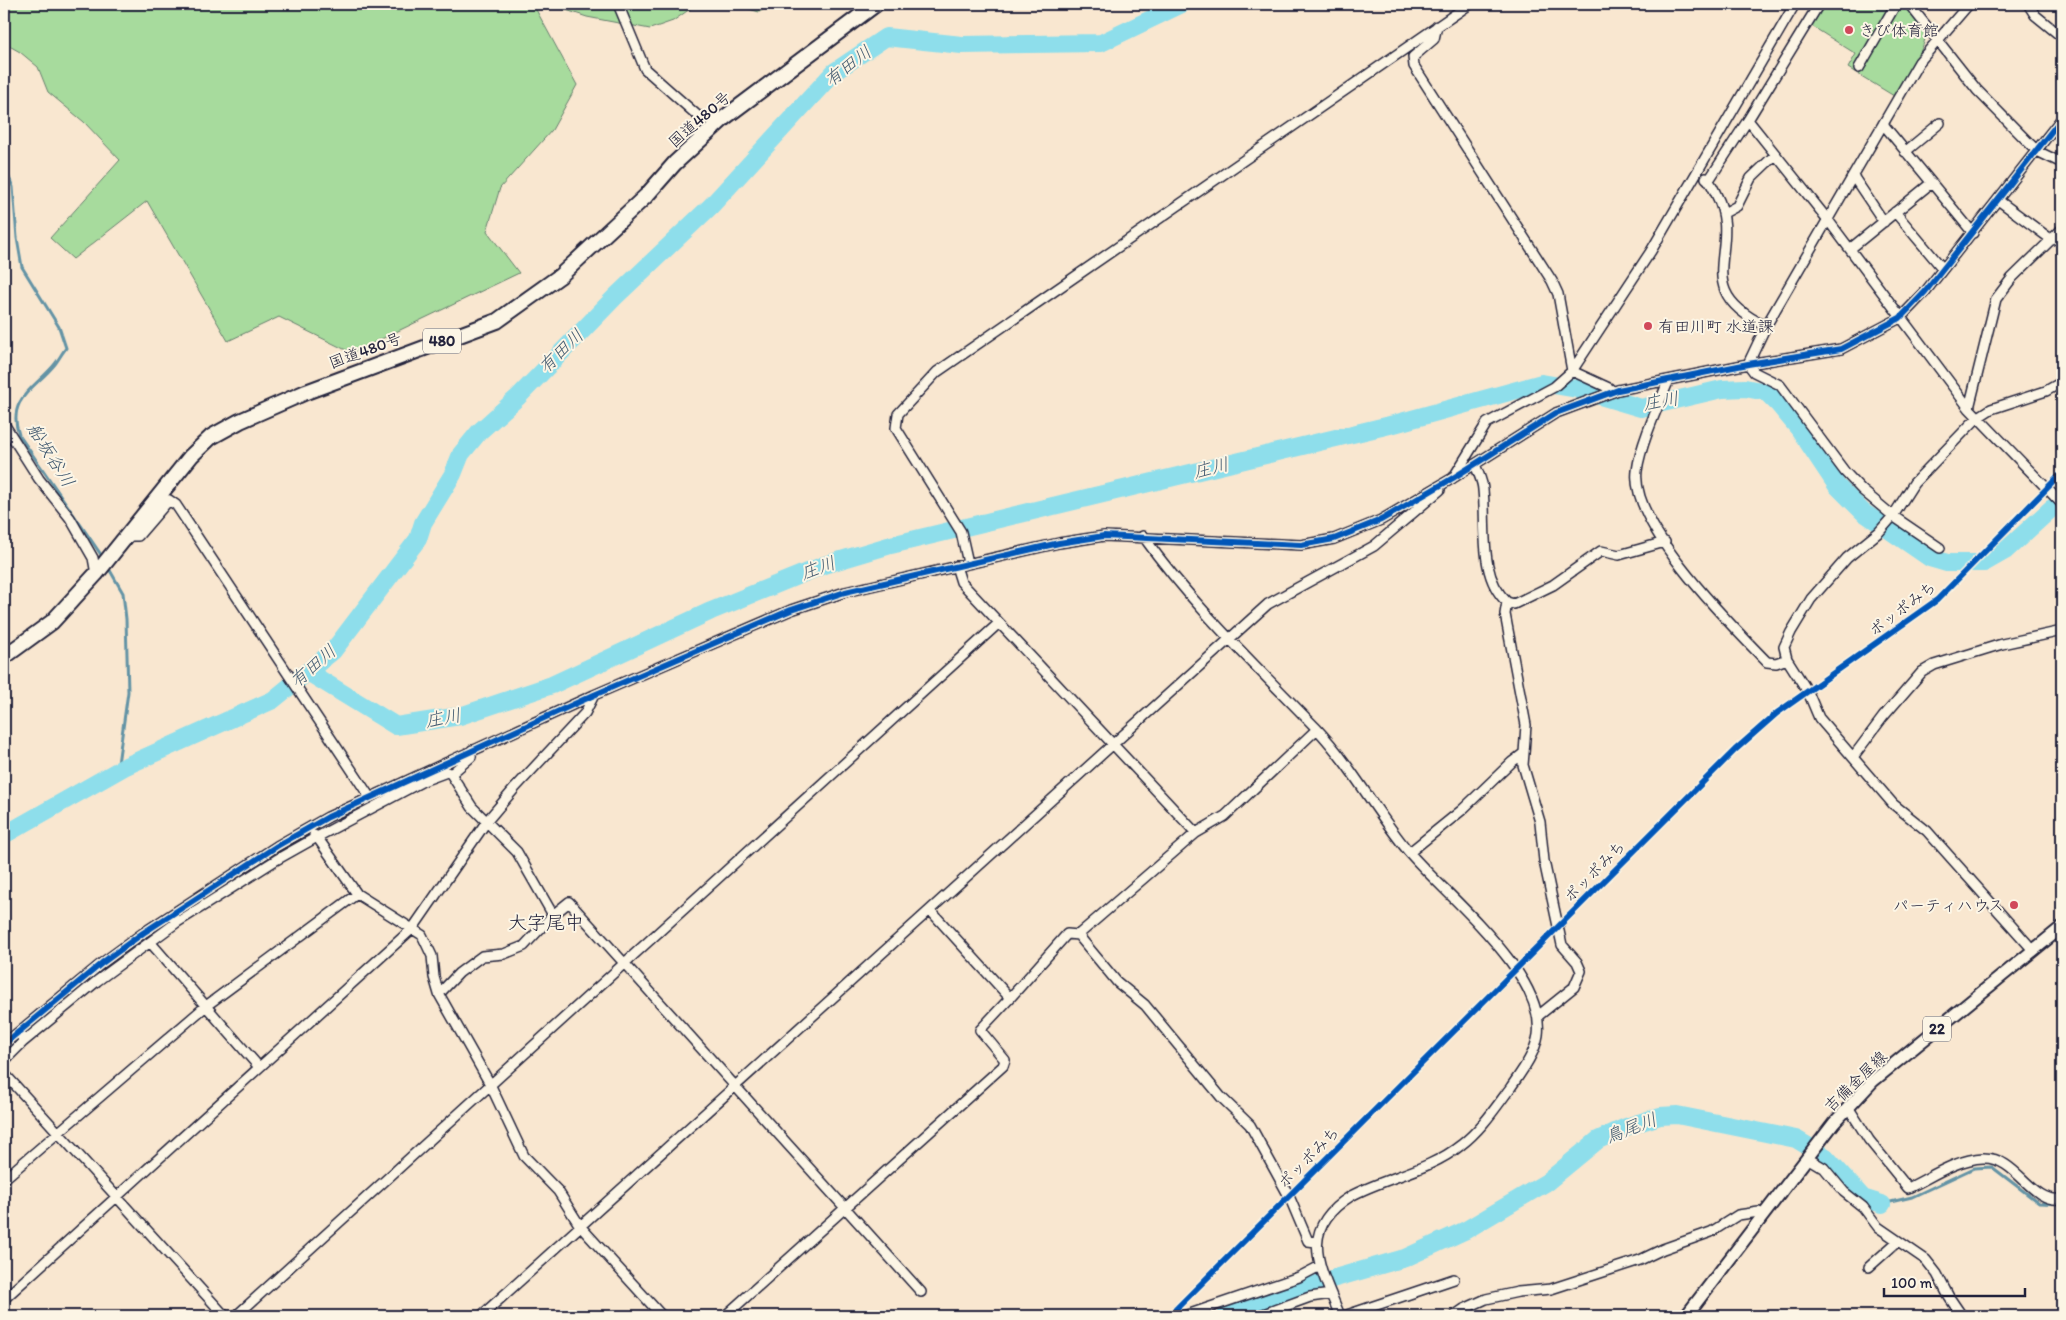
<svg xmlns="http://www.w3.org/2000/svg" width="2066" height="1320" viewBox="0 0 2066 1320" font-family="Itim,'Klee One',sans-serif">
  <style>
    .green { fill: #a7db9d; stroke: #647e6c }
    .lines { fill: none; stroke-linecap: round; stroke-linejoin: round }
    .stream { stroke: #6393a5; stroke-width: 3 }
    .river { stroke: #8edeeb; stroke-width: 18 }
    .minor-casing { stroke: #22223b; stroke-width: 12 }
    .major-casing { stroke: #22223b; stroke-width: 15 }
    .highway-casing { stroke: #22223b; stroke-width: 18 }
    .minor { stroke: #fcf5e5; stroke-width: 9 }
    .major { stroke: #fcf5e5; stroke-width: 11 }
    .highway { stroke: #fcf5e5; stroke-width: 14 }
    .cycleway-casing { stroke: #fcf5e5; stroke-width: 9 }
    .cycleway { stroke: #0057b8; stroke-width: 6 }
    .poi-dot { fill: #d1495b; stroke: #fcf5e5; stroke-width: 2 }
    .labels { text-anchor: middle; stroke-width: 4; stroke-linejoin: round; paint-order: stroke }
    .shield { fill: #fcf5e5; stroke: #63616e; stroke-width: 1 }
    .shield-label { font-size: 15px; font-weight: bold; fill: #22223b }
    .poi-label { font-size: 16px; fill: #22223b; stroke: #fcf5e5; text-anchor: start }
    .street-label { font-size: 16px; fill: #22223b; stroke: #fcf5e5 }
    .water-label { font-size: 18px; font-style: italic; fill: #425a70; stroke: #fcf5e5 }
    .quarter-label { font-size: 19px; fill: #22223b; stroke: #fcf5e5 }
  </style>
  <rect width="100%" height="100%" fill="#f9e7d0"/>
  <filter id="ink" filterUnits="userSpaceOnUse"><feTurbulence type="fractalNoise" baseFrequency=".02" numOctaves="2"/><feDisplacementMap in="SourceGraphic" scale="10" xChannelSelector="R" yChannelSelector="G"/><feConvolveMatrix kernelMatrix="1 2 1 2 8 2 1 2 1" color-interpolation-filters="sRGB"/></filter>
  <g filter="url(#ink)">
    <path class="green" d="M4,4H533L577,85L552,130L500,188L487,231L519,273L352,353L279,317L228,341L147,201L73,259L50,238L120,160L84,122L48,92L38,67L20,52L4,43Z
      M548,4H697L673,21L650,29L587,17Z
      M733,4H774L759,12Z
      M1822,4H1904C1910,12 1923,23 1925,33C1928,47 1901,83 1894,96L1848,68L1856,54L1810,25Z"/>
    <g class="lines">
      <path class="stream" d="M4,166L13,187L17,238L22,267L59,327L66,348C62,353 59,359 55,364C36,388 6,398 19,435L104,559
        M108,567L123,593L126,619L128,692L117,771
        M1882,1204L1912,1197L1974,1168L1992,1167L2039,1203L2062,1204"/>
      <path class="river" d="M308,672L396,726L460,716L552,685L711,611L824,565L891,545L1394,424L1542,383L1577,389L1641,408L1722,389L1745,388L1766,392L1779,405L1799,429L1837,486L1863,512L1930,558L1947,563H1984L2005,551L2052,508L2062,504
        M4,835L126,766L273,700L333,651L418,539L423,523L453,474L461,454L479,432L518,397L615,297L711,206L834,72L886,37L962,45L1101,43L1182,4
        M1226,1316L1335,1278L1405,1258L1466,1230L1547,1182L1598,1140L1626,1127L1660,1116L1677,1115L1796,1139L1826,1157L1863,1198L1882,1204"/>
      <g class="minor-casing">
        <path id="minor" d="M618,4L645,69L698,116L724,118
          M1909,4L1977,90L2037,151L2062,163
          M2028,4L2035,15L2062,37
          M1437,26L1434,39L1413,57L1414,66L1552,281L1558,294L1572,371L1609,388L1613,392
          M1859,68L1896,4
          M1748,120L1828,220L1969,408L2062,504
          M1883,124L1973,233
          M1905,152L1940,123
          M1853,176L1884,222
          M1706,178C1711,182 1713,188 1716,194C1745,249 1686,288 1766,326
          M1709,180L1748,120L1819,4
          M1998,200L2052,240
          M1895,212L1943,269
          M1724,213L1737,206L1751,178L1775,155
          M1850,249L1930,184
          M1748,364L1766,326L1919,62L1969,4
          M1748,364L1754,372L1780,385L1845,472L1862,490L1893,516L1940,548
          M1668,382C1658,406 1640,446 1637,471C1630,525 1730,624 1767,662L1776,663L1787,659
          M1969,408L1996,299L2012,278L2062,229
          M4,424L39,479L70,518L93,558L96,574
          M1455,475L1487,423L1554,387L1572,371L1651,251L1795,4
          M127,536H138L169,500L176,505L369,796
          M1143,536C1193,606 1256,666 1316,728C1352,766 1375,811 1408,851C1445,895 1546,973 1538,1035C1535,1054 1522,1071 1511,1087C1496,1107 1481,1130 1461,1145C1429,1171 1386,1177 1351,1196C1295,1231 1322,1270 1340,1316
          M968,563L961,532L896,428L898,414L937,372L1470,4
          M956,566L961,582L1196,833
          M1507,602L1514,604L1553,585L1601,551L1619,555L1665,542
          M1524,753L1523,765L1540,822L1544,861L1562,945L1577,962L1581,971L1574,987L1538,1016
          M1853,757L1883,717L1922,672L1934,665L2002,644L2062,631
          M314,835L317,837L423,781L447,772L451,774
          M1410,852L1462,810L1512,762L1524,753L1526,725L1505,614L1507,602C1478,576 1487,526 1483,490C1483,482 1478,473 1475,464
          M930,910L1010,998L1067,934L1078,935L1117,982L1145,1005L1221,1097L1250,1125L1289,1196L1308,1241L1316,1242
          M553,915L569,902L921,1292
          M176,923L276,860L317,837L357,894L422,935L432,956L434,977L439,994L490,1084L524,1156L558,1191L580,1226L662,1316
          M1078,935L1196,833L1225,816L1317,729
          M150,942L259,1067
          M2033,950L1927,831L1893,804L1819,718L1808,692L1787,659L1784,647L1791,632L1811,599L1847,558L1879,532L1893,516L1914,483L1977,418L1991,409L2046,391L2062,382
          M439,994L459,973L482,956L504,954L524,946L553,915L517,852L472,807L451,774L471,757L472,750
          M23,1042L97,981L176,923L174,918
          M4,1044L102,963L143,933L277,846L328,817L594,695L791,610L845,592L1059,543L1104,536L1301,545L1334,539L1381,520L1453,478L1556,413L1618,390L1748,364L1841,349L1900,318L1925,292L2062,118
          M4,1061L23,1042L22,1037
          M4,1073L225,1316
          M1848,1107L1869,1140L1908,1188C1931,1177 1957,1159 1983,1158C2018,1157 2029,1203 2062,1199
          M1807,1158L1824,1168L1844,1192L1863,1207L1878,1227L1926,1260L1937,1274L1949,1297L1962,1316
          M4,1179L206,1006L357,894
          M1869,1267L1897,1242
          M4,1299L413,928L487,821L515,788L585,713L594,695
          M236,1316L999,623
          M481,1316L1268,604L1374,546L1440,490
          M725,1316L1003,1066L1005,1060L980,1030L1010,998
          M1184,1316L1299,1277L1320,1266
          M1258,1316L1310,1297L1331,1294
          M1344,1316L1454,1279
          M1454,1316L1464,1309L1486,1299L1518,1292L1551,1289L1640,1260L1663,1249L1711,1232L1738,1215L1759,1212L1764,1215"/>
      </g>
      <g class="major-casing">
        <path id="major" d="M1686,1316L1834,1123L1873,1081L2062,927"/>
      </g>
      <g class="highway-casing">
        <path id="highway" d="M4,657L52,622L96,574L191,456L211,437L240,421L306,392L497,321L560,276L646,196L675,163L724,118L876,4"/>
      </g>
      <use href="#minor" class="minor"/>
      <use href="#major" class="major"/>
      <use href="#highway" class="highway"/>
      <g class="cycleway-casing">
        <path id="cycleway" d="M4,1044L102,963L143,933L277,846L328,817L594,695L791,610L845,592L1059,543L1104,536L1301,545L1334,539L1381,520L1453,478L1556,413L1618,390L1748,364L1841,349L1900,318L1925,292L2062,118
          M1169,1316L1735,750L1777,713L1937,600L2062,473"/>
      </g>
      <use href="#cycleway" class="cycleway"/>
    </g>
  </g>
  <g class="poi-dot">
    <circle cx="1849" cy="30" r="5"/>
    <circle cx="1648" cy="326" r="5"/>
    <circle cx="2014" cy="905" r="5"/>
  </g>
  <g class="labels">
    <g class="shield">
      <rect x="423" y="328.5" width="38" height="25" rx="4"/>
      <rect x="1923" y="1016.5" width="28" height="25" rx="4"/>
    </g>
    <g class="shield-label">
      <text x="442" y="346">480</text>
      <text x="1937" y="1034">22</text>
    </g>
    <g class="poi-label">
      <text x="1859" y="36">きび体育館</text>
      <text x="1658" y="332">有田川町 水道課</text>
      <text x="2004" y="911" text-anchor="end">パーティハウス</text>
    </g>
    <g class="street-label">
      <text transform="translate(699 119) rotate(-41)" y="6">国道480号</text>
      <text transform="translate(365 350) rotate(-20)" y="6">国道480号</text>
      <text transform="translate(1902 608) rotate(-37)" y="6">ポッポみち</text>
      <text transform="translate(1594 871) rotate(-45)" y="6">ポッポみち</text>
      <text transform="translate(1855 1081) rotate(-44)" y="6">吉備金屋線</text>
      <text transform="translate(1308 1157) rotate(-45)" y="6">ポッポみち</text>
    </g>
    <g class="water-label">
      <text transform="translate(848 66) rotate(-38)" y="6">有田川</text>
      <text transform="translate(561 351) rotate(-44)" y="6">有田川</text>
      <text transform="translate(1661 401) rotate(-10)" y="6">庄川</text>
      <text transform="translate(51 455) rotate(58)" y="6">船坂谷川</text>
      <text transform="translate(1211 468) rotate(-14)" y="6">庄川</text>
      <text transform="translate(818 568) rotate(-20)" y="6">庄川</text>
      <text transform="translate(313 666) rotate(-41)" y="6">有田川</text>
      <text transform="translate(443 718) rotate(-11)" y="6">庄川</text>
      <text transform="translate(1631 1128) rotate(-21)" y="6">鳥尾川</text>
    </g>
    <g class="quarter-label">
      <text x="546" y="929">大字尾中</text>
    </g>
  </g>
  <rect width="2066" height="1320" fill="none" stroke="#fcf5e5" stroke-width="20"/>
  <rect x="10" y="10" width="2046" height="1300" fill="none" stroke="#22223b" stroke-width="2" filter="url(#ink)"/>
  <path d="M1884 1288v8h141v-8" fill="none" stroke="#22223b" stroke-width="2.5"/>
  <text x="1891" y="1288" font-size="15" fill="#22223b" stroke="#fcf5e5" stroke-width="4" paint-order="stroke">100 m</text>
</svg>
